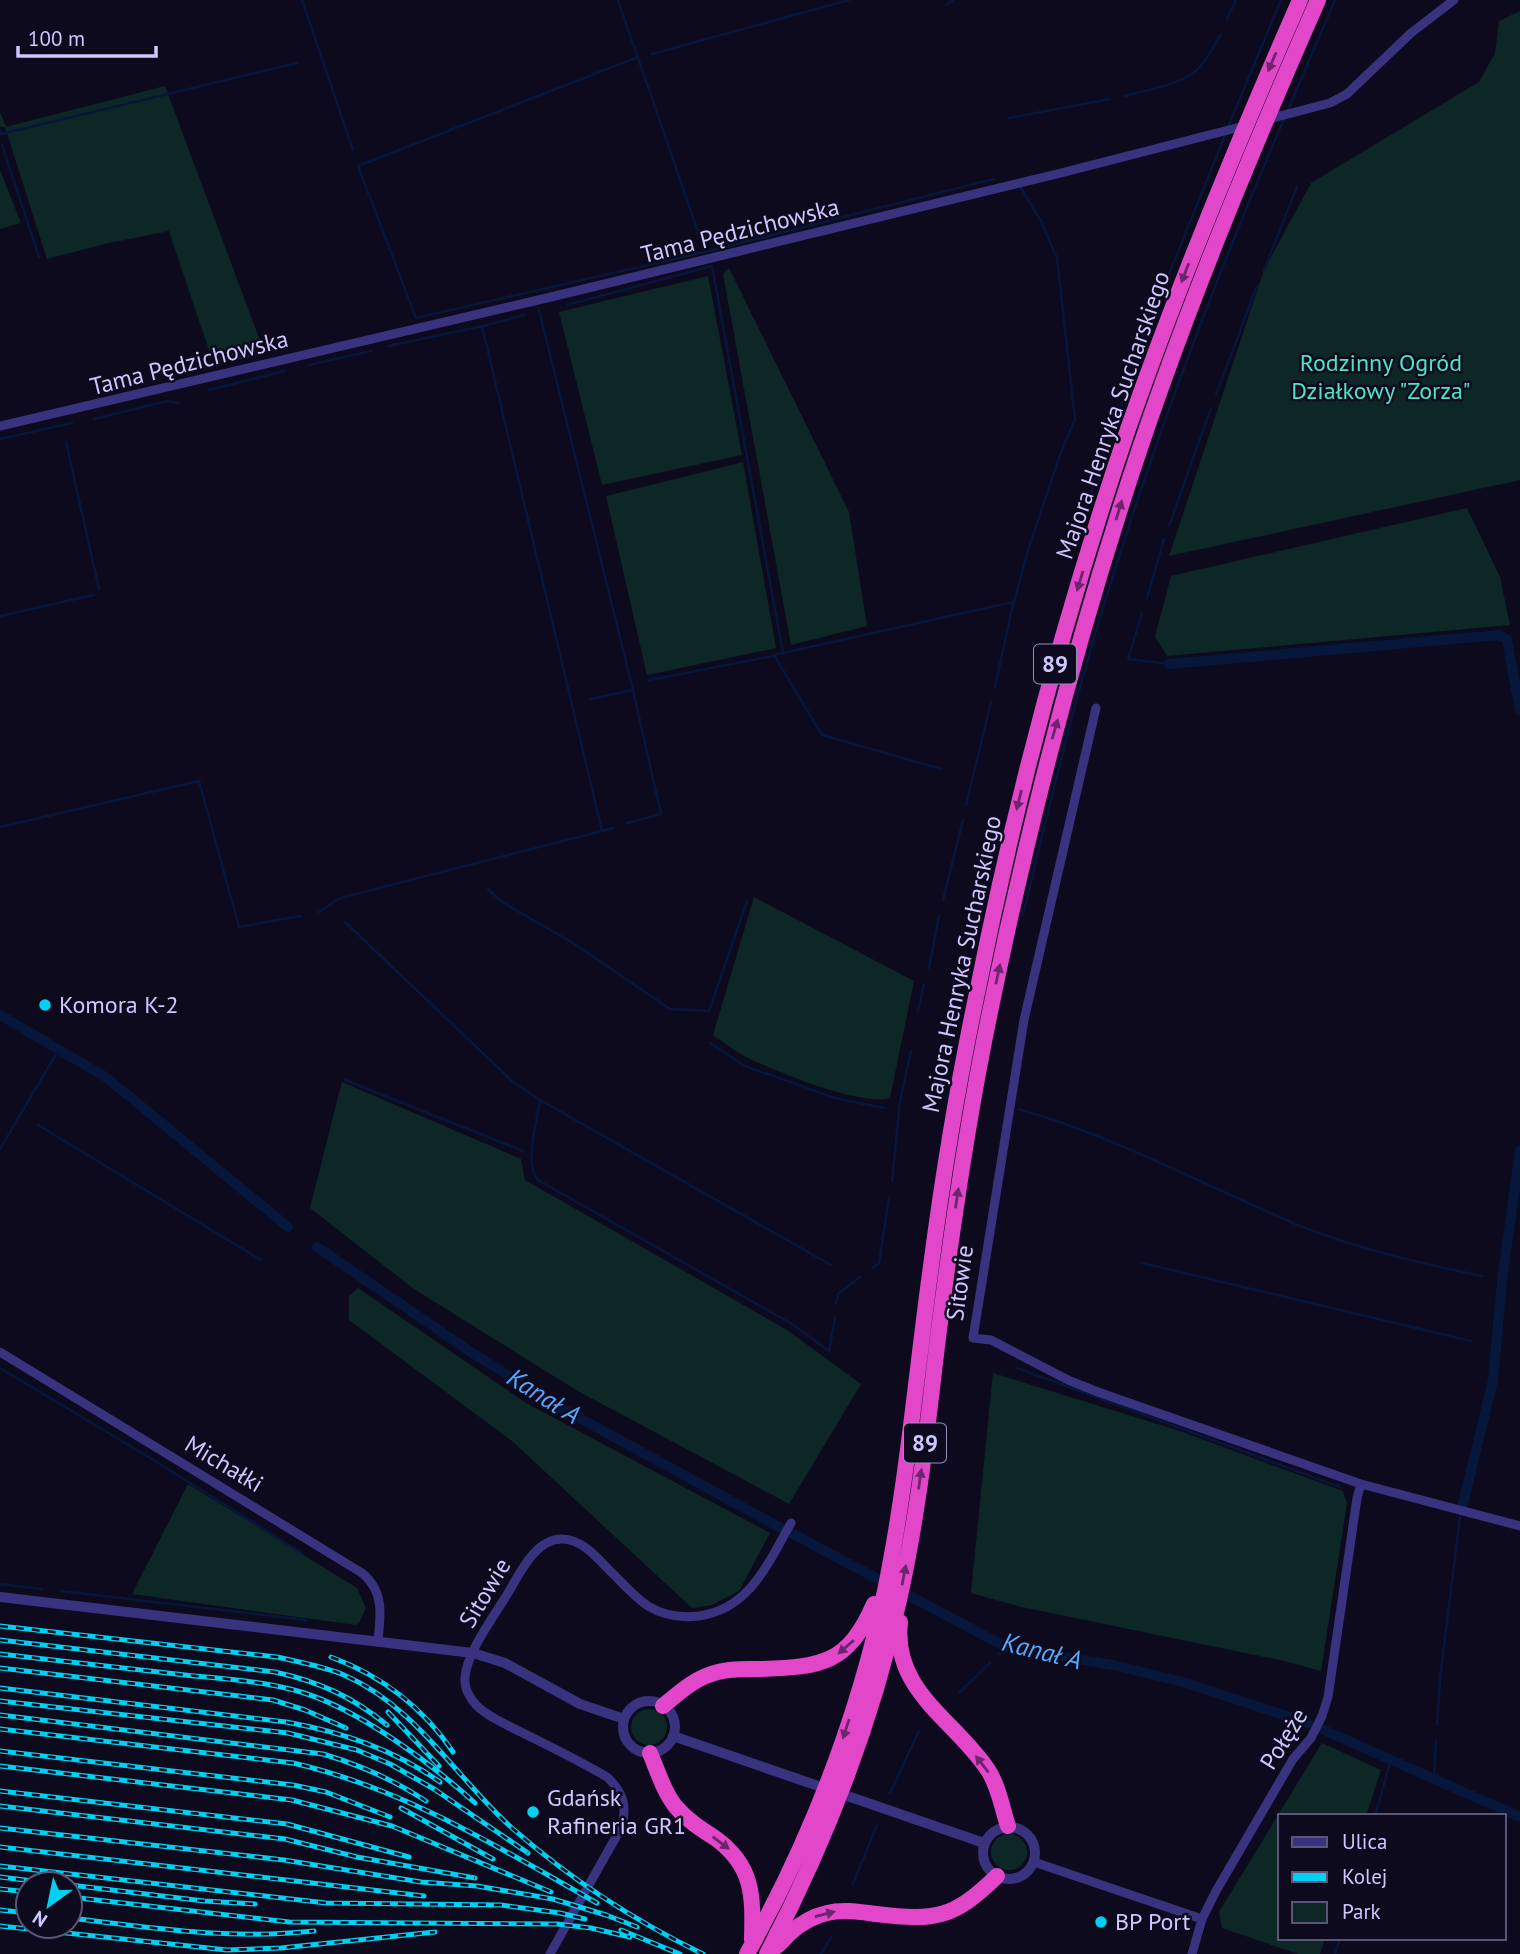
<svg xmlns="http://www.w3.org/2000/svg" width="1520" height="1954" viewBox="0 0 1520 1954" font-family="'PT Sans',sans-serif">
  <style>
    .green { fill: #0d2727 }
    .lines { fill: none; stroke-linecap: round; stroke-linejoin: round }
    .stream { stroke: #06173b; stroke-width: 2.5 }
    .canal { stroke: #06173b; stroke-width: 10 }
    .minor { stroke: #38327f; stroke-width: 9 }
    .tertiary { stroke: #38327f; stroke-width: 10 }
    .trunk { stroke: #e247ca; stroke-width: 16 }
    .rail-casing { stroke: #00d0f1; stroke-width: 5 }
    .rail { stroke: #0e0a1d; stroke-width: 2.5; stroke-dasharray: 8; stroke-linecap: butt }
    .oneway { fill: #6d256b }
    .poi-dot { fill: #00d0f1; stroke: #0e0a1d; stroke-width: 2.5 }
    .labels { text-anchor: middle; stroke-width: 5; stroke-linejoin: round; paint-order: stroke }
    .shield { fill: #0e0a1d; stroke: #958ebb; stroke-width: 2 }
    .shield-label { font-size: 23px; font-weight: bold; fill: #cfc6ff }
    .street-label { font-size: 24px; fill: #cfc6ff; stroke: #0e0a1d }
    .park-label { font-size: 24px; fill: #4ce5c5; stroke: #0e0a1d }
    .poi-label { font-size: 24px; fill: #cfc6ff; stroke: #0e0a1d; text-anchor: start }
    .water-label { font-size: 26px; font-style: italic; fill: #54a9ff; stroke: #0e0a1d }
  </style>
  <rect width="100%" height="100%" fill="#0e0a1d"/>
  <path class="green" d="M1520,11V480L1169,556L1264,270L1311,183L1479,82L1495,53L1499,21Z
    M165,86L265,354L214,365L169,231L109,243L47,259L5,127H0V112L6,127Z
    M0,170L21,223L0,229Z
    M729,268L849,512L867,626L791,645L723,274Z
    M708,276L742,455L602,485L559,312Z
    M743,462L776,648L647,675L606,496Z
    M1467,508L1500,577L1510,625L1167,656L1155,637L1171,576Z
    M754,897L914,981L890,1098C859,1106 781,1073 750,1059C737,1053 725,1043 713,1035Z
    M342,1082L521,1159L525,1180L787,1330L861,1384L789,1504L576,1390L414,1289L310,1208Z
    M358,1288L526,1403L770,1533L739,1591L712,1605L692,1608L512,1441L349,1320V1296Z
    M993,1373L1177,1430L1343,1491L1347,1503L1321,1671L1284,1661L1022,1607L971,1593Z
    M188,1484L357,1588L366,1608L360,1621L356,1625L132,1594Z
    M631 1727a18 18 0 1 1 36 0a18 18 0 1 1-36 0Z
    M1322,1743L1381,1770L1366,1816H1280V1938H1325L1320,1954H1298L1222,1928L1219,1912Z
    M991 1852a18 18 0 1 1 36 0a18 18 0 1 1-36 0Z"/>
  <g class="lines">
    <path class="stream" d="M302,0L353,150
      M618,0L705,252L994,179
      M946,5L953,0
      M1227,19L1236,0
      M652,54L849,0
      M638,57L358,166L416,318L705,252
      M1125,96C1143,91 1176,85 1190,75C1205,66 1212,48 1221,34
      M1288,110L1335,0
      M1009,118L1110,99
      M1228,127L1281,0
      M0,130L1,134L297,63
      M2,145L39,257
      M1264,270L1297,187
      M567,305L712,266L783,653
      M539,310L633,690
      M483,326L524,315
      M389,346L482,326L602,831
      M309,365L371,351
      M209,390L284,371
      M1216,395L1257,286
      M94,419L167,401L179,403
      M0,439L72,423
      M66,442L99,589
      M1085,510L1154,311L1226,133
      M1169,526L1211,408
      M1147,598L1164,539
      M1142,613L1128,659L1169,664
      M0,616L94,595
      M649,680L773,656
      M995,687L1011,613L1028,550L1061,452L1075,419L1057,258L1041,221L1021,188
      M591,699L633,690L661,814L627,823
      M941,769L822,735L774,655L1013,602
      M966,805L991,702
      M0,827L199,781L239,927L300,916
      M488,889L502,902L573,943L670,1009L709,1011L747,901
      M943,900L963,820
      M319,912L340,898L614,828
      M1023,915C1048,811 1073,705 1105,602C1155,437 1216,277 1284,119
      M345,922L512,1081L540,1100L831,1265
      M929,968L939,916
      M918,1011L924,984
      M710,1043L745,1066L835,1098L884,1108
      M345,1080L523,1151
      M540,1100C537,1120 524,1165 538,1180L792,1324L829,1351L835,1318
      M1018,1109C1115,1136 1205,1186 1298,1225C1357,1249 1420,1263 1482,1276
      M38,1125L261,1260
      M0,1149L59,1049
      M892,1182L900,1101L911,1051
      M1142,1263L1471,1341
      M873,1268L879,1263L889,1198
      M836,1303L838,1294L860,1277
      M0,1368L147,1456L302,1553
      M1017,1368L1340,1487
      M0,1584L42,1589
      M61,1591L306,1620
      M999,1654L1006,1647
      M959,1693L990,1663
      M1437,1725L1440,1679L1460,1517
      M1434,1777L1436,1740
      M890,1793L919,1731
      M1375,1816L1391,1759
      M853,1884L877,1825
      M821,1954L832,1936
      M1335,1954L1340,1938"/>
    <path class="canal" d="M1169,664L1499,635L1507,640L1520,711
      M0,1015L107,1078L288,1227
      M317,1247L471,1352L552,1403L781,1528
      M1462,1508L1493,1380L1502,1281L1520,1151
      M793,1534L1006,1647L1113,1665L1183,1682L1308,1723
      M1324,1730L1520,1817"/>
    <path class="minor" d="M1265,120L1330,103L1347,94L1411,33L1454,0
      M0,426L551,297L1057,174L1248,125
      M1096,708L1024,1020L973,1338L991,1340L1068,1380L1098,1392L1361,1484L1520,1526
      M0,1352L362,1573C384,1591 381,1614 378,1640
      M1034,1862L1202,1919
      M550,1954L621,1828C628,1806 623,1792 607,1777C580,1761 551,1747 523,1733C507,1725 490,1718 477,1706C470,1699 464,1688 465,1678C466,1653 495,1615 508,1593C520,1573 535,1539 562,1539C581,1539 597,1557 609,1570C621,1581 634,1597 648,1606C664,1616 681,1618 699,1616C750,1609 768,1563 791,1523
      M1192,1954L1202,1919L1216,1891L1293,1759L1311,1738L1322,1716L1328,1697L1357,1498L1361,1484"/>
    <path class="tertiary" d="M0,1597L473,1653L505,1663L580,1704L624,1719
      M623 1727a26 26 0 1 1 52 0a26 26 0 1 1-52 0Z
      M673,1736L984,1843
      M983 1853a26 26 0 1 1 52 0a26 26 0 1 1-52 0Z"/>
    <path class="trunk" d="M900,1622C892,1691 955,1720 988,1770C999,1787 1002,1808 1008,1826
      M663,1706C680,1692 696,1677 718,1672C732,1668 747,1669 761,1669C821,1667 848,1664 874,1604
      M650,1753C658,1772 664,1792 676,1807C687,1820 701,1829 715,1838C754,1866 753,1896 752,1940
      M774,1948C781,1944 784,1938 790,1933C800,1924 814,1916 827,1913C843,1909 860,1912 876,1914C935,1921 953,1919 997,1876
      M747,1954C810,1841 858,1718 885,1591C907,1484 916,1374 931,1266C943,1174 958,1083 977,993C1015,802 1065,613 1128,429C1179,283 1238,141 1300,0
      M767,1954C825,1843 872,1723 899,1600C918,1516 927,1431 937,1346C951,1234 967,1122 990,1012C1025,841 1068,672 1121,506C1176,333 1245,166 1318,0"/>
    <g class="rail-casing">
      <path id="rail" d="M0,1626L277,1657C299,1662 323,1666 344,1675C417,1707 455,1777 512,1828C569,1878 635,1921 703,1954
        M0,1640L275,1672C320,1682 351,1696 387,1725
        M0,1654C62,1661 124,1668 185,1675C224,1679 264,1681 301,1692C358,1709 431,1763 475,1803
        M331,1657C382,1676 422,1706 453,1752
        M0,1668L273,1700L305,1710L346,1728
        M0,1688L286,1722C342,1732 393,1749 440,1782
        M0,1701L288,1733L357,1750L390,1764L434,1789L528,1853
        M388,1712L439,1766
        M0,1715L323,1754C360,1765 394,1780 426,1801
        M0,1729L293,1763C403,1788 500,1848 597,1903
        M0,1751L293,1785L326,1792L390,1817
        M0,1766L292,1800L392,1826L551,1892
        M0,1791L287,1824L409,1857
        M0,1806L285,1839L357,1857L475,1878
        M401,1808L493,1859
        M0,1828L284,1860L421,1882L477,1886L553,1899L606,1915L637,1927
        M0,1847L424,1896
        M0,1866L326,1903L501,1905L560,1913L585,1919
        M0,1877L58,1884
        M70,1885L204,1901L255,1904
        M0,1889L28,1892
        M70,1897L289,1922L557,1924L591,1928L630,1937
        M0,1910L28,1913
        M70,1918C154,1928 229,1940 314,1931
        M0,1926L227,1950L281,1948L435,1932
        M621,1930L680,1954"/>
    </g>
    <use href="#rail" class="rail"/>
  </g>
  <defs><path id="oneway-solid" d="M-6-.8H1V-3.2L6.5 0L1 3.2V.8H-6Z" transform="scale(1.75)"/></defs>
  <g class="oneway">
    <use href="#oneway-solid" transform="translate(1272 62) rotate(113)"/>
    <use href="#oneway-solid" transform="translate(1185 273) rotate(111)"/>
    <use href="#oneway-solid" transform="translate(1119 510) rotate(-73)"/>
    <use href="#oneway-solid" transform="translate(1080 581) rotate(107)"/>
    <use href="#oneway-solid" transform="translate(1055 729) rotate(-74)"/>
    <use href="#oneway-solid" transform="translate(1019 800) rotate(104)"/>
    <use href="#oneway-solid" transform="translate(998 974) rotate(-78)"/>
    <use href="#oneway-solid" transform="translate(957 1198) rotate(-81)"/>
    <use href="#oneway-solid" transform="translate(920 1479) rotate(-82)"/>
    <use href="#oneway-solid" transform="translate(904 1575) rotate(-79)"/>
    <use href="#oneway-solid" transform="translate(846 1647) rotate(139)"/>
    <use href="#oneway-solid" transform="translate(846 1729) rotate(108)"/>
    <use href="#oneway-solid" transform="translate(982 1764) rotate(-128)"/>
    <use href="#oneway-solid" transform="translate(721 1843) rotate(37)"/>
    <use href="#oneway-solid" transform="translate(825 1914) rotate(-14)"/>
  </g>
  <g class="poi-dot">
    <circle cx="45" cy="1005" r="7"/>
    <circle cx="533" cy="1812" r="7"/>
    <circle cx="1101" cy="1922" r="7"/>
  </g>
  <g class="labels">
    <g class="shield">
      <rect x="1034" y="644.5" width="42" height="39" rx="5"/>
      <rect x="904" y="1423.5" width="42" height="39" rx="5"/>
    </g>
    <g class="shield-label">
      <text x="1055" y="672">89</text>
      <text x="925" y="1451">89</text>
    </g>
    <g class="street-label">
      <text transform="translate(740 231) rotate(-14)" y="8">Tama Pędzichowska</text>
      <text transform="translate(189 363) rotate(-14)" y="8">Tama Pędzichowska</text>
      <text transform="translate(1113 415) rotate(-71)" y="8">Majora Henryka Sucharskiego</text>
      <text transform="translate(962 964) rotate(-78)" y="8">Majora Henryka Sucharskiego</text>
      <text transform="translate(960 1283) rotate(-82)" y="8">Sitowie</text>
      <text transform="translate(224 1464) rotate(31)" y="8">Michałki</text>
      <text transform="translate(485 1593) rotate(-59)" y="8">Sitowie</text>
      <text transform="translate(1284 1739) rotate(-58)" y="8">Połęże</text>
    </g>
    <g class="park-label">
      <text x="1381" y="371">Rodzinny Ogród<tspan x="1381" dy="28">Działkowy "Zorza"</tspan></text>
    </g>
    <g class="poi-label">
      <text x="59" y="1013">Komora K-2</text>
      <text x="547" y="1806">Gdańsk<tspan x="547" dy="28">Rafineria GR1</tspan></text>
      <text x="1115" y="1930">BP Port</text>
    </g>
    <g class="water-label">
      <text transform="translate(544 1396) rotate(32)" y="9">Kanał A</text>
      <text transform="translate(1042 1651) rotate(14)" y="9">Kanał A</text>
    </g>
  </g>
  <rect x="1278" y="1814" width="228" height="126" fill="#0e0a1d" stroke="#5b5577" stroke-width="2"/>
  <rect x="1292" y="1837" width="35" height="10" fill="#38327f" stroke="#5b5577" stroke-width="2"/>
  <text x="1342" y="1849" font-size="21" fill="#cfc6ff">Ulica</text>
  <rect x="1292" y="1872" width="35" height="10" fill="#00d0f1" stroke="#5b5577" stroke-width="2"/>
  <text x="1342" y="1884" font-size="21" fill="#cfc6ff">Kolej</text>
  <rect x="1292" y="1902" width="35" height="21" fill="#0d2727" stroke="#5b5577" stroke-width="2"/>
  <text x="1342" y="1919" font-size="21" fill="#cfc6ff">Park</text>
  <g transform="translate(49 1905) rotate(213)"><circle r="33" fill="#0e0a1d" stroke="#5b5577" stroke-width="2"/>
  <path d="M0-5L12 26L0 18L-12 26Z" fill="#00d0f1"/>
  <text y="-10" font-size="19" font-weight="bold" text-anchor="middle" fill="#cfc6ff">N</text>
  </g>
  <path d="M18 46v10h138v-10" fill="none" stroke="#cfc6ff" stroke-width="3.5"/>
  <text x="28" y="46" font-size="21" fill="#cfc6ff" stroke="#0e0a1d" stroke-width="5" paint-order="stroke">100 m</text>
</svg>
